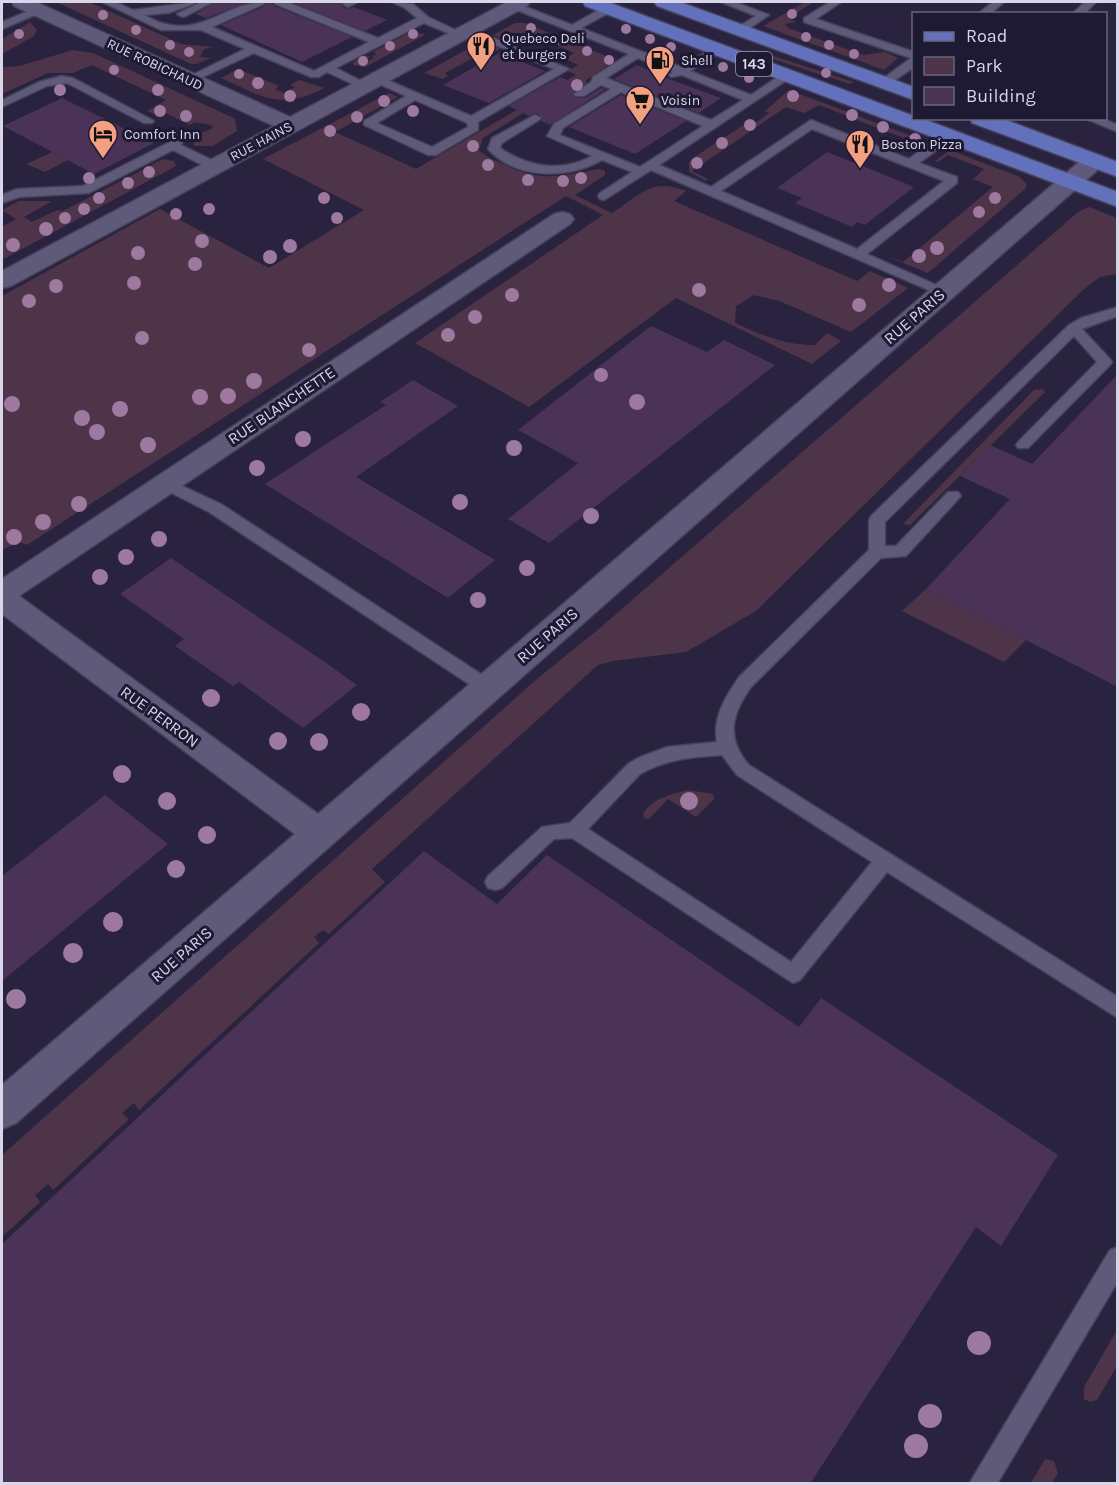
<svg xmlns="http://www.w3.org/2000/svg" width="1119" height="1485" viewBox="0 0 1119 1485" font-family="Karla,sans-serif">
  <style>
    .green { fill: #4e3448 }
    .building { fill: #4a3356 }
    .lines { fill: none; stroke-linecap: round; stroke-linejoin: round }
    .lane-casing { stroke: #454158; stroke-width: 3 }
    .street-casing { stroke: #454158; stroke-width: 3 }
    .primary-casing { stroke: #454158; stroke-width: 3 }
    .lane { fill: #605a7a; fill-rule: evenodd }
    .street { fill: #605a7a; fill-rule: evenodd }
    .primary { fill: #6370bb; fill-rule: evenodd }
    .tree { fill: #9d789f }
    .labels { text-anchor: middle; stroke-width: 6; stroke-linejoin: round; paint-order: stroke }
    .far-poi-label { font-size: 14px; fill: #d8d6e8; stroke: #1f1a34; text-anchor: start }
    .far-street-label { font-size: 14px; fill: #d8d6e8; stroke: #1f1a34 }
    .shield { fill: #1f1a34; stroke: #a09eb2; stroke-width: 1.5 }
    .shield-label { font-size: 15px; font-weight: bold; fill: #d8d6e8 }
    .street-label { font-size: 16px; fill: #d8d6e8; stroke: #1f1a34 }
  </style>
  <rect width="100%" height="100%" fill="#29233f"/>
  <path class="green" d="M56,2H89L181,44L213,47L204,49L200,57L211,58L197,64H191Z
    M805,2H814L791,16L790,19L796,22L785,24L788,28L863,55L885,52L898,58L884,70L763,26Z
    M30,22L37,30L34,36L2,54V39Z
    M515,23H525L613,59L612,62L586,80V84L522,112L523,113L483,138L479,150C486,157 495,160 503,164C540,183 560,176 599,169L605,171V175L575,195L612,213C640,195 652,177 686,191L674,201L857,281L870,271L908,288L851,332L779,301L754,295L736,306L735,323C762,335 785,345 815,345L827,333L841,341L812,364L676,298L529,407L415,343L603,215L566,196L27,545L19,542L2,550V296L160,209L269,268L364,210L263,159L389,93L398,97L335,132L416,169L576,75L568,71L578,65L565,59L574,53L558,46L563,43L548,37L542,40L525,33L508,41L493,35Z
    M412,31L425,35L365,67L353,65V62L365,55L370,57L366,59L368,61L374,58L372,56L377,54L373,52Z
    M482,41L500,49L494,52L488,50L445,73L448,76L443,79L424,73Z
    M73,50L93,53L227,115L235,119L237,131L213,146H195L193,144L201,136L199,134L213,128L211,125L195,122L190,125L165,113L159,116L147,111L166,100L92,65L73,73H48L2,94V67L19,66Z
    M754,50L854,82L850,84L750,52Z
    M238,69L279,86L275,89L284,93L295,87L290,85L299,80L324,88C281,111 261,96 221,78Z
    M789,90L922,140L907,150L905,149L914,142L819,105L804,113L786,107L692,171L708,179L706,181L689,172V162L693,158L748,122L754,124L769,113L765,111Z
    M950,150L1020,177L1027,185L1025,189L928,273L883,255L903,262L993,187L973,179L984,169L948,155L938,162L935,161Z
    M52,152L68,160L45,172L26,164Z
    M163,159L174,161L176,166L2,260V227L16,219L2,210L19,201H52L24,217L32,222L57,210L63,211Z
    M1089,207L1117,218V274L1100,277L1084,289L756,611L686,652L613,661L598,665L372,869L385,882L329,934L323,930L314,937L319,943L139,1110L134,1103L122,1113L129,1119L53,1190L48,1184L35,1195L40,1202L2,1237V1155L538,678L600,628L1078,212Z
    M1042,389L1045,392L910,525L903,524L1034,390Z
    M926,589L1026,640L1004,662L902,611Z
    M688,790L713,794L714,799L696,817L668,799L649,819L644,818L643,814C652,798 670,795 688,790Z
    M1117,1330V1366L1097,1400L1090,1402L1084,1399V1387Z
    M1045,1459L1054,1461L1058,1473L1052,1483H1031Z"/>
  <path class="building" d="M215,2H250L206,18L195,14Z
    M267,2H272L274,6L352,37L302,62L221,25L265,6Z
    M292,2H341L342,6L347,9L354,7L387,20L365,31Z
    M499,53L545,71L489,103L443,85Z
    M637,65L669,79L721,98L699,113L614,79Z
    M560,77L582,86L572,94L576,98H585L601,88L606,89L550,125L541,121L543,118L536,113L529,116L509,106Z
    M621,95L686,121L635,154L569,127Z
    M62,98L154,143L94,174L3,126Z
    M827,152L875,171L914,187L865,225L857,222L852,227L795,203L802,198L777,188Z
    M651,326L707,352L724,340L775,365L549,543L508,519L578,463L518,430Z
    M1118,374V687L926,589L1010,499L960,476L990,445L1032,464Z
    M413,380L458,406L356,477L495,560L448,598L265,484L386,405L380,402Z
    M171,558L329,665L357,685L303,728L239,682L233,686L175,646L184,639L120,594Z
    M105,795L168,844L2,981V876Z
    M424,851L497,904L547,855L799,1027L821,998L1058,1155L1001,1246L976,1227L810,1484H2V1244Z"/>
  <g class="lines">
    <g class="lane-casing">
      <path id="lane" d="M102,2H115L133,10L195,2L194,4L168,13L144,15C151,18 158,23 166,24C202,34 230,2 265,2L264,4L212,27L314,71L369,42L275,4L274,2H287L378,38L417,18L405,8L392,2L413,4L428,17L464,34L463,36H455L424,23L336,68L367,84V88L363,89L327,72L319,77H311L254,53L190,83L184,80L186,78L245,49L201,30H161Z
        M201,2H213L186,16L182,17L177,14Z
        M345,2H358L348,7L343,4Z
        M513,2L572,25L606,6H614V10L581,28L681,67L713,48H721V52L690,71L751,95L782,74H790V78L659,165L711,187L811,120L909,159L944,133H952V139L919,163L957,177V183L867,254L950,291L943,295L938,294L651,170L604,200L600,199L598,196L600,193L632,172L602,160C569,179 516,180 488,149L492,138L535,115L541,118L539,120L502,143L500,148C528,167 561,173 592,156L547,136L554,124L611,89L601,85L584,96H576L574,94L591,82L593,77L629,54L509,7V3ZM638,58L673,72L669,75L671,77L682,75L743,100L711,120L606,78ZM621,92L703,126L640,167L560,135L563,128ZM812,129L944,181L857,249L721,191Z
        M721,2H735L769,15L744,32H736V28L756,16Z
        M830,2H841L816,19L914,52V67L888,85H880V81L911,58L804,22V18Z
        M993,2H1004L990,14H978Z
        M1085,2H1096L1084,14H1072Z
        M38,7L42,8V12L2,29V22Z
        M467,27L569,69L478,122V130L436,155H428L364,125V121L406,96L372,81V77H380L471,116L554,69L463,32L462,30ZM415,100L467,123L468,127L432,147L377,123Z
        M61,76L73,78L154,121L152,123H144L67,83L47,86L2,107V100L39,82Z
        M1084,118H1101L1118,125V132Z
        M173,129L177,131L184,139L181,145L218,163V169H210L173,150L89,193L19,197L2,203V195L17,189L83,186L170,142L172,139L167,133Z
        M1118,307V316L1082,329L1110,359L1112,362L1110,365L1028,448H1018L1016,445L1018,442L1097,362L1074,336L885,522V546H896L948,492H958L961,496L906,556L881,558L751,687C732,714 725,738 749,765L1118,997V1018L887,872L800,980L793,983L572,838L554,839L502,888L495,890L488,888L485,882L488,876L542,827L570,823L628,764L638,758L667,747L717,742C712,718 726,696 739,677L869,550V520L871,516L1069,325L1081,318ZM722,755L737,775L872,862L791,962L588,829L640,774C666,759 693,757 722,755Z
        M165,478L221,504L493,682L496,687L493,692L487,694L481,692L209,512L160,487L157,483Z
        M1118,1247V1281L997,1484H969L1110,1250Z"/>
    </g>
    <g class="street-casing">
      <path id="street" d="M12,2H36L290,117L507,2H530L527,6L11,286L2,288V271L274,126L14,6Z
        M1094,154L1102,156L1105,161L1102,166L16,1123L2,1129V1085L295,834L2,614V579L554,214L562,212L570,214L574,219L570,224L19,596L318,814L1086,156Z"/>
    </g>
    <g class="primary-casing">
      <path id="primary" d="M583,2H608L914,116V118H921L1118,192V207L585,6Z
        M654,2H680L914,87V100L657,6Z
        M970,118H1001L1118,162V177L972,123Z"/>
    </g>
    <use href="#lane" class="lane"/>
    <use href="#street" class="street"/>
    <use href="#primary" class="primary"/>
  </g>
  <g class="tree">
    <circle cx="792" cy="14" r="5"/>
    <circle cx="103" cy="15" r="5"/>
    <circle cx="531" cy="28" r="5"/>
    <circle cx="626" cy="29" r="5"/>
    <circle cx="136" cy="30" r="5"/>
    <circle cx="19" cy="34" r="5"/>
    <circle cx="413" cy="34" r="5"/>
    <circle cx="806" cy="37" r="5"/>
    <circle cx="650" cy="39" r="5"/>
    <circle cx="562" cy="41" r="5"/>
    <circle cx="170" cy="45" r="5"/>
    <circle cx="829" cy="45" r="5"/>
    <circle cx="390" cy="46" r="5"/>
    <circle cx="671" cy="47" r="5"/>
    <circle cx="587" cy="51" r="5"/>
    <circle cx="189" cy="52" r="5"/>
    <circle cx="854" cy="54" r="5"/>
    <circle cx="609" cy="60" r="5"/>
    <circle cx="363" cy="61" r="5"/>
    <circle cx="723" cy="67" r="5"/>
    <circle cx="114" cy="70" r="5"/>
    <circle cx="826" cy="73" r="5"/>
    <circle cx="239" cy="74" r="5"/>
    <circle cx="749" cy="78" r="5"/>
    <circle cx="258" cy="83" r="6"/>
    <circle cx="577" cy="85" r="6"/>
    <circle cx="60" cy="90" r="6"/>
    <circle cx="158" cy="90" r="6"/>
    <circle cx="290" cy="96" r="6"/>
    <circle cx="793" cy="96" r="6"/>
    <circle cx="384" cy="101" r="6"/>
    <circle cx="160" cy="111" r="6"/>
    <circle cx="413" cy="111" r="6"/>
    <circle cx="852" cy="115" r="6"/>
    <circle cx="186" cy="116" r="6"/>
    <circle cx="357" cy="117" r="6"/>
    <circle cx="750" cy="125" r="6"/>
    <circle cx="883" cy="127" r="6"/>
    <circle cx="330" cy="131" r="6"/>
    <circle cx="915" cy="139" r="6"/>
    <circle cx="722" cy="143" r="6"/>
    <circle cx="473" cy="146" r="6"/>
    <circle cx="697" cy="163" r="6"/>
    <circle cx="488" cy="165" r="6"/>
    <circle cx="149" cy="172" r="6"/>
    <circle cx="89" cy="178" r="6"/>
    <circle cx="581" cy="178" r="6"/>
    <circle cx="528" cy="180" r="6"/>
    <circle cx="563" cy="181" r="6"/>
    <circle cx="128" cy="183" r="6"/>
    <circle cx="99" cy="198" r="6"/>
    <circle cx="324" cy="198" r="6"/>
    <circle cx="995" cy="198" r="6"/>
    <circle cx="84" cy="209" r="6"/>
    <circle cx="209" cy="209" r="6"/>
    <circle cx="979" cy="212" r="6"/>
    <circle cx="176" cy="214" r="6"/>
    <circle cx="65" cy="218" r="6"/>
    <circle cx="337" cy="218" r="6"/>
    <circle cx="46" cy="229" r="7"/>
    <circle cx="202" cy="241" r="7"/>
    <circle cx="13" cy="245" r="7"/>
    <circle cx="290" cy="246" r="7"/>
    <circle cx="937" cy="248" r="7"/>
    <circle cx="138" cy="253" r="7"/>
    <circle cx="919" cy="256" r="7"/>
    <circle cx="270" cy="257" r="7"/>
    <circle cx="195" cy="264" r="7"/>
    <circle cx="134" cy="283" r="7"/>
    <circle cx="889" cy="285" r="7"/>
    <circle cx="56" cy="286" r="7"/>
    <circle cx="699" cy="290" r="7"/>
    <circle cx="512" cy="295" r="7"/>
    <circle cx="29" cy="301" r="7"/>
    <circle cx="859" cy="305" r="7"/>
    <circle cx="475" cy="317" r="7"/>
    <circle cx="448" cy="335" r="7"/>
    <circle cx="142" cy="338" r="7"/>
    <circle cx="309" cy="350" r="7"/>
    <circle cx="601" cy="375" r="7"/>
    <circle cx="254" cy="381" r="8"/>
    <circle cx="228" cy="396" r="8"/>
    <circle cx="200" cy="397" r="8"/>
    <circle cx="637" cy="402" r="8"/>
    <circle cx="12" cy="404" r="8"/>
    <circle cx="120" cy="409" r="8"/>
    <circle cx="82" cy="418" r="8"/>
    <circle cx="97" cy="432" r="8"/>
    <circle cx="303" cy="439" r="8"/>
    <circle cx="148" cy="445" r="8"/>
    <circle cx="514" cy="448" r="8"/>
    <circle cx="257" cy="468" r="8"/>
    <circle cx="460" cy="502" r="8"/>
    <circle cx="79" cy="504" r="8"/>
    <circle cx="591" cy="516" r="8"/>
    <circle cx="43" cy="522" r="8"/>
    <circle cx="14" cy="537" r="8"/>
    <circle cx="159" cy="539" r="8"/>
    <circle cx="126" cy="557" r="8"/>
    <circle cx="527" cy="568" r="8"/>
    <circle cx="100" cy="577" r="8"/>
    <circle cx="478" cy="600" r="8"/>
    <circle cx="211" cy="698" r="9"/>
    <circle cx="361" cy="712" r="9"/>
    <circle cx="278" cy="741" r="9"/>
    <circle cx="319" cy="742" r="9"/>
    <circle cx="122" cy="774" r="9"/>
    <circle cx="167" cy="801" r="9"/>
    <circle cx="689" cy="801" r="9"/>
    <circle cx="207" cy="835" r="9"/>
    <circle cx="176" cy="869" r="9"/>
    <circle cx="113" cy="922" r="10"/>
    <circle cx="73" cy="953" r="10"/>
    <circle cx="16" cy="999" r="10"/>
    <circle cx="979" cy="1343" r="12"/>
    <circle cx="930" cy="1416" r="12"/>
    <circle cx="916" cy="1446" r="12"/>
  </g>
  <defs>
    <g id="restaurant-pin" transform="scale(1.5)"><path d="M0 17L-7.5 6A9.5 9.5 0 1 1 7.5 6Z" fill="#f39f82" stroke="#1f1a34"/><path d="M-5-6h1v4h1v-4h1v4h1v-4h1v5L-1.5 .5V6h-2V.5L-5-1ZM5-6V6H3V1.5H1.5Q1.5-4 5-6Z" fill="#111"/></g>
    <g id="fuel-pin" transform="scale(1.5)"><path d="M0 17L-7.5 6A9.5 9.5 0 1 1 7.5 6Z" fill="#f39f82" stroke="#1f1a34"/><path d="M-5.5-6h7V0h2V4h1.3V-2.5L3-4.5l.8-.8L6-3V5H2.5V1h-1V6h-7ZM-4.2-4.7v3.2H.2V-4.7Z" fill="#111"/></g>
    <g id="supermarket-pin" transform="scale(1.5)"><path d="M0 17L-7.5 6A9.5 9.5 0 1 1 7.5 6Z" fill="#f39f82" stroke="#1f1a34"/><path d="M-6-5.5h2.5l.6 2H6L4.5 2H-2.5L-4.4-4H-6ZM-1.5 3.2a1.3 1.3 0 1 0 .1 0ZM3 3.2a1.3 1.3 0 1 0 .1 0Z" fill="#111"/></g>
    <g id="hotel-pin" transform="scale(1.5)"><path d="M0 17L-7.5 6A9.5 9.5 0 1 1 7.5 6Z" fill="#f39f82" stroke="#1f1a34"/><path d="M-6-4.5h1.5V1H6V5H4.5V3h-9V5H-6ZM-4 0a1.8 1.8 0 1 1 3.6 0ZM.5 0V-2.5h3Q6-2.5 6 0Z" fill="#111"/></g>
  </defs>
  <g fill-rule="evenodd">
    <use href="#restaurant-pin" x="481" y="46"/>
    <use href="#fuel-pin" x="660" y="60"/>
    <use href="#supermarket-pin" x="640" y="100"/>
    <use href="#hotel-pin" x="103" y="134"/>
    <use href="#restaurant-pin" x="860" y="144"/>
  </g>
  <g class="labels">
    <g class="far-poi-label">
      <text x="502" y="43">Quebeco Deli<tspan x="502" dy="16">et burgers</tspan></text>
      <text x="681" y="65">Shell</text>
      <text x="661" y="105">Voisin</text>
      <text x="124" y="139">Comfort Inn</text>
      <text x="881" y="149">Boston Pizza</text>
    </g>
    <g class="far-street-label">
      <text transform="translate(155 64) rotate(25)" y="5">RUE ROBICHAUD</text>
      <text transform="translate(261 141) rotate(-28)" y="5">RUE HAINS</text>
    </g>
    <rect class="shield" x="736" y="52" width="36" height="24" rx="4.5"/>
    <g class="shield-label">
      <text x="754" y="69">143</text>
    </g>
    <g class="street-label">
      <text transform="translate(914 316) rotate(-41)" y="6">RUE PARIS</text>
      <text transform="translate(281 405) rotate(-34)" y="6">RUE BLANCHETTE</text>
      <text transform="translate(547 635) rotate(-41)" y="6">RUE PARIS</text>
      <text transform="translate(160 716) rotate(36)" y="6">RUE PERRON</text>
      <text transform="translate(181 954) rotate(-41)" y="6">RUE PARIS</text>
    </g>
  </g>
  <rect width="1119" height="1485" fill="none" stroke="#d8d6e8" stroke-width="6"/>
  <rect x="912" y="12" width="195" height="108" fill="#1f1a34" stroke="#69657c" stroke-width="1.5"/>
  <rect x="924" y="32" width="30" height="9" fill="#6370bb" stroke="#69657c" stroke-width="1.5"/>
  <text x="966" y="42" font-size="18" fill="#d8d6e8">Road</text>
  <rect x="924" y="57" width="30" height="18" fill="#4e3448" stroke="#69657c" stroke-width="1.5"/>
  <text x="966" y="72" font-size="18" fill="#d8d6e8">Park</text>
  <rect x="924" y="87" width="30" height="18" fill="#4a3356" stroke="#69657c" stroke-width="1.5"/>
  <text x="966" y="102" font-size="18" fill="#d8d6e8">Building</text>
</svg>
